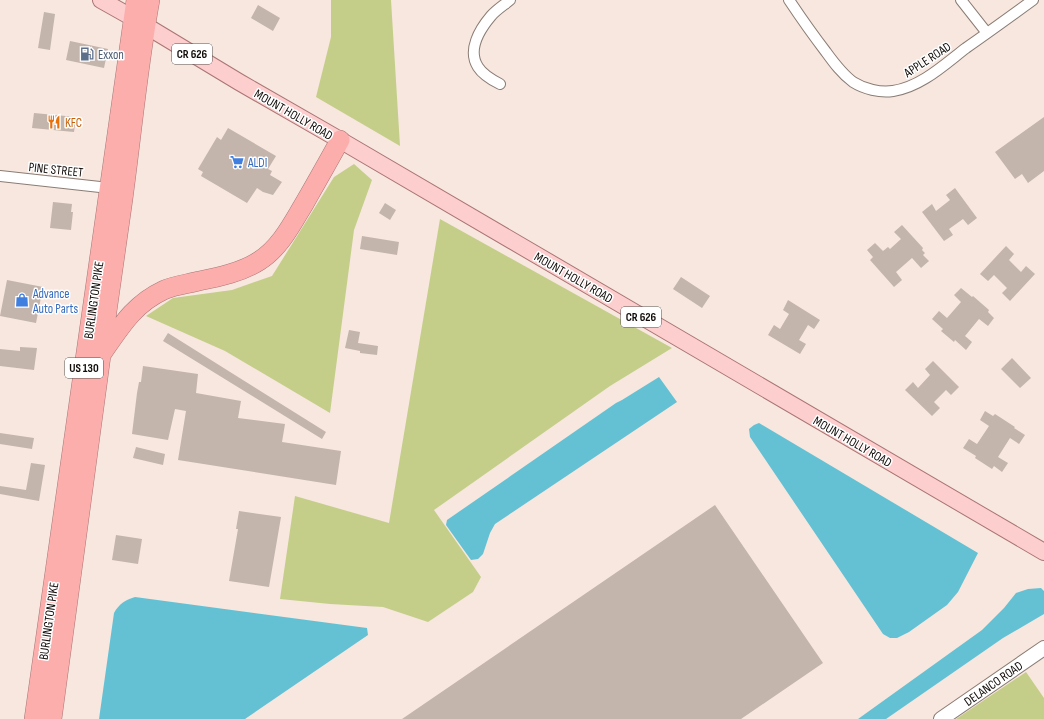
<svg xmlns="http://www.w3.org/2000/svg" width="1044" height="719" viewBox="0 0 1044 719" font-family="'Sofia Sans Condensed',sans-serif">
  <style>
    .green { fill: #c4ce89 }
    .water { fill: #64c1d4 }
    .building { fill: #c3b4ac }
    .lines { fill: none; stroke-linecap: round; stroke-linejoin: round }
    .street-casing { stroke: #8a7c74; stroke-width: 12 }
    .secondary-casing { stroke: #8a7c74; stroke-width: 16 }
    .primary-casing { stroke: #aa7574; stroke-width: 18 }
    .highway-casing { stroke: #aa7574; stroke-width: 20 }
    .street { stroke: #fff; stroke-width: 10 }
    .secondary { stroke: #fff; stroke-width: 14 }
    .primary { stroke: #fdcece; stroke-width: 16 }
    .highway { stroke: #fcaead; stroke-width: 19 }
    .labels { text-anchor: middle; stroke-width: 3; stroke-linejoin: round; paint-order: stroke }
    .shield { fill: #fff; stroke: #585553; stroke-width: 1 }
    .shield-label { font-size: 12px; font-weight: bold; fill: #110c09 }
    .service-label { font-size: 13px; fill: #4e5e75; stroke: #fff; text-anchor: start }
    .street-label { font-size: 13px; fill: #110c09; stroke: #fff }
    .food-label { font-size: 13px; fill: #c56008; stroke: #fff; text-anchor: start }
    .shop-label { font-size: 13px; fill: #366cbe; stroke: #fff; text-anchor: start }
  </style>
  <rect width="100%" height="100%" fill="#f7e7df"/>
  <path class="green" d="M331,0H391L400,146L316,97L331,37Z
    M354,164L372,180L354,230L330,413L225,351L146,316L173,298L232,290L272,276L334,177Z
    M440,219L672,348L610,386L434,510L481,577L473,592L428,622L383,607L330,604L280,599L295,496L389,523Z
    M1026,672L1044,698V719H956Z"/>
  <path class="water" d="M659,377L677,402L495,524L490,533L483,554L478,559L471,560L446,525L447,520L616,403L622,400Z
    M759,423L978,553L958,592L947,605L909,632L897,638H890L883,634L750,437L749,429L754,425Z
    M1041,588L1044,591V614L1003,638L886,719H858L982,630L1004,608L1016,593L1028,589Z
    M135,597L367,628L368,635L245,719H99L114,613C119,604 125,600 135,597Z"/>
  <path class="building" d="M258,5L280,18L273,31L251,18Z
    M44,12L55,14L50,50L38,48Z
    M70,41L108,49L104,68L66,60Z
    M34,113L76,117L74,132L32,128Z
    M1044,117V171L1028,183L1022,174L1015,179L995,152Z
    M228,128L276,156L268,169L272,171L270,175L282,182L273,195L263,192L257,188L247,203L201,176L203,172L198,169L217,137L221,140Z
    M955,188L977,218L968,225L963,219L949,229L953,235L944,241L922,212L932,204L936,211L950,200L946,195Z
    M53,202L72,204L71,212H73L71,230L50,228Z
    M385,203L396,210L390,220L379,213Z
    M902,225L923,248L922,250L925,253L923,255L929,261L921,268L912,258L896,272L902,280L894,287L870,260L873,257L867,250L875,243L883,251L888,247L890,249L901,239L894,232Z
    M362,236L399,242L397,255L360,249Z
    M1006,246L1014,254L1009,260L1021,272L1026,266L1035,274L1010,301L1002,293L1007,288L994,275L988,281L980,274Z
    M681,277L710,296L702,308L673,289Z
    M7,280L43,287L36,323L0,316Z
    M961,288L972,297L973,296L989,310L988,312L994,318L988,326L979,319L965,336L972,342L966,350L955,340L954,342L941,331L943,329L932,319L939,311L947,318L961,302L954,295Z
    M788,300L820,320L814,329L808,325L799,340L806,344L800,354L768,335L774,325L780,329L789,314L783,310Z
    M349,330L360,332L358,343L378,346L377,355L360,353V351L345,348Z
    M168,333L326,432L322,439L163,341Z
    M20,347L37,348L34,370L0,366V349L20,351Z
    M1012,358L1031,378L1020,388L1001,369Z
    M933,361L959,387L951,395L946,390L934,402L940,408L932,416L905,390L913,382L918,388L930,375L925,369Z
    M143,366L198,374L196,393L241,401L238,418L285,424L282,442L341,451L336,485L178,460L186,411L175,409L168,440L132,434L137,393L139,382H141Z
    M985,411L993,416L995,414L1015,427L1014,428L1025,435L1019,444L1010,438L998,457L1008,463L1002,472L994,466L992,469L975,458L976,456L963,448L969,439L977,444L989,426L980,420Z
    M0,433L34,438L32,449L0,444Z
    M136,447L165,454L163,465L133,458Z
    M31,463L45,465L39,501L0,494V486L26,490Z
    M715,505L823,663L741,719H402Z
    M239,511L281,517L269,587L229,581L238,529H236Z
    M116,535L142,539L138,564L112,560Z"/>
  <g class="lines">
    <g class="street-casing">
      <path id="street" d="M789,0C801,18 813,35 826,52C834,63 842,74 853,82C864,89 880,93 893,91C921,87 945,64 966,48C989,32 1011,16 1033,0
        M961,0L987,33
        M500,84C492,80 483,75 478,67C467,50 480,29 491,16C496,10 504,5 510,0
        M0,176L109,188"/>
    </g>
    <g class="secondary-casing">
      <path id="secondary" d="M941,719L1044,648"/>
    </g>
    <g class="primary-casing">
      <path id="primary" d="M101,0L133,18L239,82L340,140L1044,552"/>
    </g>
    <g class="highway-casing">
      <path id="highway" d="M103,352C121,326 134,304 164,290C175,285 188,284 199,281C219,277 242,272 259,261C280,248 292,224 304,204C316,183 328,162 340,140
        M34,719L136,0
        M52,719C75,545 98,372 123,199C132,133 138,66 150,0"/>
    </g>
    <use href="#street" class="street"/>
    <use href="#secondary" class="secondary"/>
    <use href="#primary" class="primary"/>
    <use href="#highway" class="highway"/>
  </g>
  <defs>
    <g id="fuel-bare" transform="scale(1.08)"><path d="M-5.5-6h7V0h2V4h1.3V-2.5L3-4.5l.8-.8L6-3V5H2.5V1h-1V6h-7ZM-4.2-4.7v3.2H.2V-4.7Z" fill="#5c6f8a" stroke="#fff" stroke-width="2.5" paint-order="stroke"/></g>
    <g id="restaurant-bare" transform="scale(1.08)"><path d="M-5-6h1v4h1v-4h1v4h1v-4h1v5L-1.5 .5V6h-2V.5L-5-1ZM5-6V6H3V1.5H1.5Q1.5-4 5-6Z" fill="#e8710a" stroke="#fff" stroke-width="2.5" paint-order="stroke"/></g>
    <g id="supermarket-bare" transform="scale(1.08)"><path d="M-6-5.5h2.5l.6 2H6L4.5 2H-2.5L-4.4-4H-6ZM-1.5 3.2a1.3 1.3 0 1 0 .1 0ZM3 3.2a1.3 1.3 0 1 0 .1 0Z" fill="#3f7fe0" stroke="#fff" stroke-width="2.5" paint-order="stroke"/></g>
    <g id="shop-bare" transform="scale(1.08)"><path d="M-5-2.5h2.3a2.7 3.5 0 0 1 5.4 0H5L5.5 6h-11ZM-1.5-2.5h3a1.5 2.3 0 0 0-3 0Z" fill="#3f7fe0" stroke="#fff" stroke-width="2.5" paint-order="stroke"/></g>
  </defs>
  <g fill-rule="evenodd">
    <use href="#fuel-bare" x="87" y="54"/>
    <use href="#restaurant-bare" x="54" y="122"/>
    <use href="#supermarket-bare" x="237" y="162"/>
    <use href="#shop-bare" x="22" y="300"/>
  </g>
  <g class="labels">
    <g class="shield">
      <rect x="172" y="44" width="40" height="20" rx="3"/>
      <rect x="621" y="307" width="40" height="20" rx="3"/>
      <rect x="65" y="358" width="38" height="20" rx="3"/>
    </g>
    <g class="shield-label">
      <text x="192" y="58">CR 626</text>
      <text x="641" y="321">CR 626</text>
      <text x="84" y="372">US 130</text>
    </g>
    <g class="service-label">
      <text x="98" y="59">Exxon</text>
    </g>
    <g class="street-label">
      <text transform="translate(927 59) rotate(-33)" y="5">APPLE ROAD</text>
      <text transform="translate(294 114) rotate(30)" y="5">MOUNT HOLLY ROAD</text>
      <text transform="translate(56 169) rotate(6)" y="5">PINE STREET</text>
      <text transform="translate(574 277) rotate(30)" y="5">MOUNT HOLLY ROAD</text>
      <text transform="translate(93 300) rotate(-82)" y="5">BURLINGTON PIKE</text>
      <text transform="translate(853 441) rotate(30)" y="5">MOUNT HOLLY ROAD</text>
      <text transform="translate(48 621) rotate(-82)" y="5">BURLINGTON PIKE</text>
      <text transform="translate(993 683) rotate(-35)" y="5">DELANCO ROAD</text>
    </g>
    <g class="food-label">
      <text x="65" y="127">KFC</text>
    </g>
    <g class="shop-label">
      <text x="248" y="167">ALDI</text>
      <text x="33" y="298">Advance<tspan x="33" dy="15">Auto Parts</tspan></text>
    </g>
  </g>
</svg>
